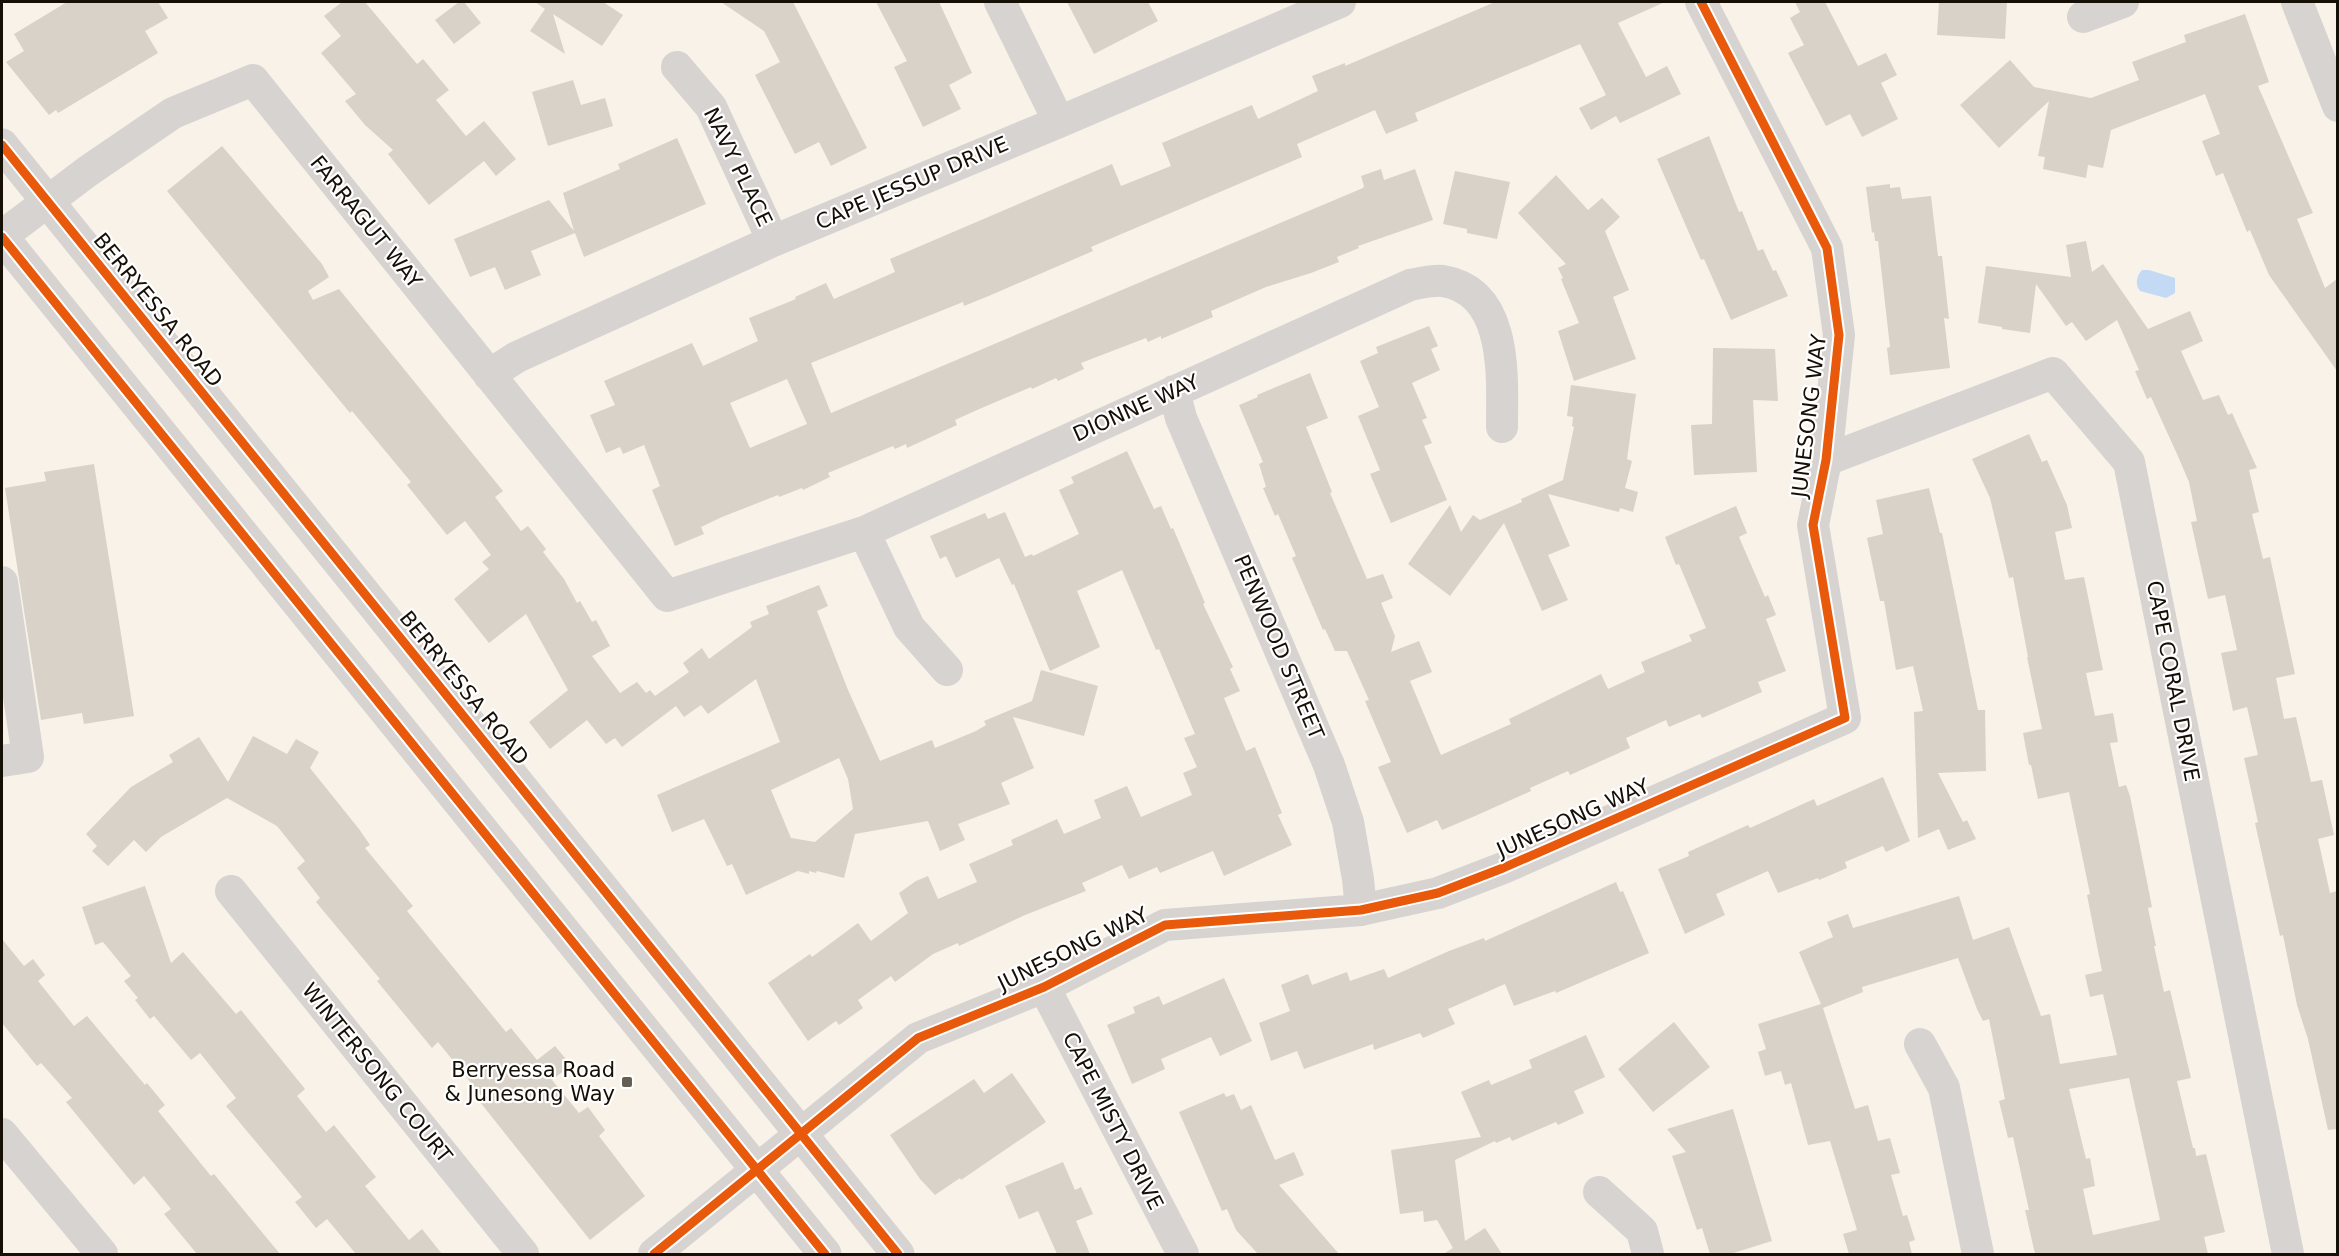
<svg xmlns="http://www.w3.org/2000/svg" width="2339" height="1256" viewBox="0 0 2339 1256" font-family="'DejaVu Sans',sans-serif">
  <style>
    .water { fill: #c4daf4 }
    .building { fill: #d8d2c8; fill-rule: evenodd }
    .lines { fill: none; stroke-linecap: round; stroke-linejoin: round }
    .street { stroke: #d6d3d1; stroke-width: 32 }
    .primary { stroke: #d6d3d1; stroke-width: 33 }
    .cycleway-casing { stroke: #fff; stroke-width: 13 }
    .cycleway { stroke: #e8590c; stroke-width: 9 }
    .poi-dot { fill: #645e54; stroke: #fff; stroke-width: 2 }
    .labels { text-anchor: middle; stroke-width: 4.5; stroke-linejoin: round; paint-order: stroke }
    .street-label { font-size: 21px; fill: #150f05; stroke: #fff }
    .poi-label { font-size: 21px; fill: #150f05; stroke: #fff; text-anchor: end }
  </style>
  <rect width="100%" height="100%" fill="#f8f2e8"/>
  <path class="water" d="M2142,270H2149L2175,278V293L2166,298L2140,291C2135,285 2136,276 2142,270Z"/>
  <path class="building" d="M67,2H158L168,18L145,31L158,53L58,113L56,110L49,115L6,62L24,51L14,34Z
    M342,2H365L417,64L423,59L449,90L436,100L466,136L484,121L516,159L496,176L484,161L429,205L388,154L393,150L365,125L345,101L356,94L321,53L341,36L324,16Z
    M459,2H464L481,23L454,44L435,20Z
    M535,2H603L623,15L602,46L553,14L565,54L530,31L545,9Z
    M721,2H793L867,148L831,166L819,142L795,154L755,75L780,62L764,31Z
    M876,2H939L972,73L949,85L961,109L923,127L894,67L907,61Z
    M1067,2H1148L1158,21L1094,54Z
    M1495,2H1665L1618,23L1646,77L1667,66L1681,94L1620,123L1616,116L1591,130L1579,108L1606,95L1580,44L1415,113L1418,121L1386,134L1375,110L1297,144L1302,157L1091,247L1093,251L991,295L964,306L963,302L811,363L831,413L1363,188L1364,186L1361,176L1381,169L1384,180L1415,169L1433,220L1358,246L1359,248L1337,257L1339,262L1311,273L1266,287L1211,311L1213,317L1161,339V336L1148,342L1146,338L1081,363L1084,369L1058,381L1056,378L1032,389L1031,387L977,410L955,420L957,425L907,448L906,444L895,449L893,446L828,473L830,477L803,490L802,488L779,497L778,495L722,517L701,527L704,534L675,546L652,490L660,486L644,445L623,454L620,447L606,453L590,415L615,405L604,381L692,343L703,366L758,341L749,318L796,299L795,297L826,283L834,299L895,272L890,259L1112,164L1121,186L1171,166L1162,143L1252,105L1258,119L1318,91L1312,76L1345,63V66ZM787,379L807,424L750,448L730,403Z
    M1795,2H1825L1858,66L1886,53L1897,75L1881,83L1898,119L1862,137L1850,114L1826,126L1788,53L1804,45L1790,18L1800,12Z
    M1939,2H2007L2005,39L1937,35Z
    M2245,14L2269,82L2258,86L2313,213L2297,219L2325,288L2337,279V371L2269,275L2250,230L2247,232L2223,173L2216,176L2202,141L2220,134L2205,94L2111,130L2103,168L2088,165L2086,178L2043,169L2045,157L2038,156L2049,101L1999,148L1960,105L2010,60L2034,87L2091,98L2139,80L2132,62L2186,42L2184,35Z
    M573,80L581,105L605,98L613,126L548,146L532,92Z
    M1709,136L1739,212L1742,211L1758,251L1763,249L1773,271L1776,270L1788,296L1731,320L1704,259L1701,260L1689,233L1657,159Z
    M677,138L706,204L584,257L575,233L531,251L541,275L505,290L495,267L470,277L454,239L549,200L574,231L563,193L620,169L618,164Z
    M222,146L322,264L329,277L308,291L313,300L339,289L503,491L495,497L521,531L528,526L546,549L543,552L564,579L577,603L580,601L592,622L596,620L610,646L592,656L620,693L637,682L646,693L650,690L655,696L689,672L683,663L702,648L709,659L752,627L750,622L769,614L766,606L819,585L828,606L817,611L848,690L880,761L932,740L935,748L976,731L986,725L984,721L1032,701L1041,670L1098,686L1084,736L1013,717L1034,768L1001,783L1010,804L958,824L965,840L940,851L928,821L855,834L844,878L817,871L816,873L809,871V874L798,871L746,895L732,864L727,866L704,819L672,832L657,795L780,742L756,679L708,714L701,705L684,717L676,706L622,747L615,738L606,744L587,720L550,749L529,722L568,690L526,614L489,643L454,599L489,569L482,562L491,555L465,521L447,535L407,485L411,482L352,411L350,413L167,191ZM839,758L848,779L853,809L815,842L791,838L771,790Z
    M1455,171L1510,182L1497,239L1467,233V229L1443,224Z
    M1556,175L1588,210L1602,198L1620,217L1605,231L1629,290L1613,297L1636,359L1574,381L1558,331L1579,323L1561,279L1563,278L1558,268L1566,264L1518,213Z
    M1890,184V188L1900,187L1902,199L1931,196L1938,256H1942L1949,319L1944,318L1950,368L1890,375L1887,348L1890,347L1878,241H1875L1874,232L1872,233L1866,187Z
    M2086,241L2092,272L2103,264L2148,329L2190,311L2203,341L2181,351L2203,400L2219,395L2228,415L2232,413L2257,468L2249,470L2259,512L2252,514L2263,559L2270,557L2295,674L2276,678L2284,719L2296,717L2311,782L2322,780L2334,835L2318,839L2330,893L2337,891V1129L2328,1130L2308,1039L2297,1005L2283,935L2280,936L2255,823L2258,822L2244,758L2258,755L2247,707L2233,711L2221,653L2237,650L2225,595L2208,599L2191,522L2197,521L2189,482L2177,454L2151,397L2147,399L2135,371L2139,370L2117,320L2086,341L2072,322L2066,326L2036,284L2030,333L2002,329V327L1978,323L1986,266L2071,277L2066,245Z
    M1429,326L1438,346L1431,349L1440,370L1412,383L1427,418L1422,420L1432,443L1424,446L1447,500L1391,523L1370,474L1380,470L1358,416L1379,407L1360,361L1378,353L1376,347Z
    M1713,348L1775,349L1778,401L1753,400L1757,472L1694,475L1691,425L1712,424Z
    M1310,373L1328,418L1306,427L1332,492L1330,493L1367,579L1383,574L1393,598L1381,603L1395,636L1391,652L1419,641L1432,672L1410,681L1441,755L1511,724L1509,719L1601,674L1608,689L1645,672L1641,662L1692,641L1689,635L1706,628L1679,564L1676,565L1665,537L1736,506L1747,533L1739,537L1765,597L1768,595L1776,615L1766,619L1786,671L1758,682L1762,692L1702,718L1700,714L1669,727L1666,720L1626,738L1630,748L1570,775L1568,771L1530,788L1531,791L1475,816L1442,830L1437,820L1407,833L1378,767L1391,762L1365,701L1369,700L1347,651H1335L1325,629L1323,630L1292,558L1296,556L1278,514L1275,516L1263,488L1266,487L1259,464L1263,462L1239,405L1258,397L1257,395Z
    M1571,385L1636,394L1627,459L1632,461L1625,488L1638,492L1633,512L1620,508L1619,512L1548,494L1570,546L1548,555L1568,600L1542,611L1504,523L1450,596L1408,564L1450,505L1461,532L1473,515L1480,520L1522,502L1521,499L1563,480L1574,427L1572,426L1573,417L1567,416Z
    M2029,434L2042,462L2047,460L2067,505L2072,528L2055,532L2065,580L2084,577L2103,670L2086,673L2095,716L2113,713L2118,742L2110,743L2119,787L2126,785L2130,796L2152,907L2148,908L2156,946H2154L2164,992L2170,990L2191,1078L2177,1081L2193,1148H2195L2196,1156L2206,1154L2225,1232L2204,1237L2208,1254H2035L2025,1210H2029L2013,1137L2008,1138L1999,1101L2005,1099L1989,1019L1983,1021L1977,1009L1958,958L1862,987L1863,992L1823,1008L1855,1109L1868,1105L1878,1141L1890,1138L1900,1173L1891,1175L1903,1216L1907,1215L1915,1240L1909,1242L1912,1254H1849L1843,1234L1857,1230L1830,1141L1808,1145L1791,1083L1785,1085L1781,1071L1765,1076L1758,1052L1766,1049L1758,1024L1821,1004L1799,952L1833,937L1827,922L1848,914L1853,928L1959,896L1973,940L2009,927L2041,1016L2050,1014L2060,1064L2117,1055L2103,994L2090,997L2085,975L2102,971L2087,895L2090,894L2069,792L2038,799L2031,765H2029L2023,733L2042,729L2027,657H2028L2013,577L2009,578L1990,498L1972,459ZM2129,1078L2160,1220L2093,1235L2083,1189L2095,1186L2090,1158L2086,1159L2069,1089Z
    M1127,451L1154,509L1161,506L1171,529L1173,528L1205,603L1203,604L1233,667L1230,669L1240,691L1224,698L1246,751L1255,747L1282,813L1278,815L1292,845L1224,876L1213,851L1160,873L1157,867L1129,879L1122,865L1082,883L1086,891L1025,915L959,946L958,943L933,954L895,982L891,976L858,1000L863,1008L839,1025L836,1021L808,1041L768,983L810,954L812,957L858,923L871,941L908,913L899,893L916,881L928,876L938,899L977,882L969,864L1013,845L1011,840L1057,819L1064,834L1101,818L1094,800L1127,786L1141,817L1192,795L1183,773L1197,767L1184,738L1195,734L1159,649L1156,650L1122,570L1077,591L1100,647L1050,671L1014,584L1012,585L999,558L956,578L946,556L940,559L930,536L985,513L988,519L1005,512L1025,557L1032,554L1033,556L1079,534L1059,490L1074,483L1071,477Z
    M94,464L134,716L84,724L82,713L41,720L5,488L46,481L44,472Z
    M1929,488L1940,533H1942L1978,710H1985L1986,771L1938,773L1963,822L1967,820L1976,839L1948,850L1939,829L1918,838L1914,712L1923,711L1913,666L1896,670L1884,601H1880L1867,538L1883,534L1876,500Z
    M253,736L287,754L296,739L319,752L310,768L359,829L370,845L365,848L413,906L407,911L506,1032L511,1028L537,1060L555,1046L571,1065L552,1080L579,1113L588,1107L605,1130L599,1136L645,1196L590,1240L480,1102L484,1099L438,1042L432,1048L377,981L380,979L316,902L320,898L297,868L305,861L277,826L227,798L161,837L146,852L134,840L108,866L92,851L97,846L86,834L131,787L173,762L169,755L199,737L228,782Z
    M1883,777L1910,841L1886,852L1883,846L1845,862L1847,868L1819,880L1818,878L1778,893L1768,871L1716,894L1725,915L1685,934L1658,869L1689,856L1688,852L1748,825L1750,828L1814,799L1817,806Z
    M1616,882L1620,892L1623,891L1649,953L1556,993L1555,991L1514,1006L1505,984L1448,1009L1455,1024L1423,1038L1420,1033L1374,1050L1373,1044L1304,1069L1297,1051L1271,1061L1259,1023L1290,1011L1281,985L1308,974L1312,985L1347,972L1350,981L1384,969L1388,978L1449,951L1484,938L1485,941Z
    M145,886L171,963L183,952L236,1014L241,1010L305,1089L297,1096L326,1132L334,1125L376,1177L365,1186L409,1240L422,1229L442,1254H356L327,1219L316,1228L295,1202L302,1197L226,1106L236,1098L200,1053L191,1060L154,1016L150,1019L135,1000L138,998L124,981L131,976L103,942L95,945L82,907Z
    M2,939L24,966L33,959L45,975L38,981L74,1026L87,1016L145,1085L147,1083L165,1105L158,1111L211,1176L214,1174L280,1254H197L164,1214L171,1209L144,1176L134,1185L66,1102L72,1098L41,1063L37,1066L2,1023Z
    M1224,978L1252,1041L1220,1056L1211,1037L1161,1059L1165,1069L1132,1084L1107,1025L1135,1013L1133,1007L1159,996L1163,1005Z
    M1674,1022L1710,1067L1653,1112L1618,1069Z
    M1586,1035L1605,1077L1574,1091L1584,1113L1558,1125L1556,1122L1512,1141L1510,1137L1496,1143L1495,1141L1455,1160L1465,1241L1485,1228L1502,1254H1443L1453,1248L1437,1220L1424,1222L1423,1211L1400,1214L1391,1150L1481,1137L1461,1092L1489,1080L1491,1085L1532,1068L1529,1060Z
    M1012,1073L1046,1122L961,1180L960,1178L935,1195L920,1179L890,1135L974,1079L984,1093Z
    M1224,1093L1226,1097L1234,1094L1241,1110L1251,1105L1275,1160L1294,1152L1304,1175L1279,1185L1339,1254H1258L1236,1230L1227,1209L1222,1211L1179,1112Z
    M1733,1109L1772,1241L1730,1254H1710L1702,1228L1697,1230L1672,1156L1686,1152L1667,1129Z
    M1063,1162L1075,1190L1081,1187L1093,1214L1076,1221L1090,1254H1057L1038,1211L1019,1219L1005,1186Z"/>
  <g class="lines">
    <path class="street" d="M1000,2L1059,122
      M2297,2L2338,106
      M2083,17L2123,2
      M677,67L711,107L773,241
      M2,236L88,171L173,113L253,80L667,596L864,532L1410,285C1420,283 1433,280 1443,281C1509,292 1502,378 1502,427
      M489,375L517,357L773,241L1059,122L1340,2
      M1174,391L1181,418L1329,765L1348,822L1358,879L1361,910
      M1826,460L2053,373L2129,462L2288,1254
      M864,532L909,627L947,670
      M2,582L28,757L2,761
      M231,891L523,1254
      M1044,987L1183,1254
      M1920,1044L1944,1088L1978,1254
      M2,1134L102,1254
      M1599,1192L1642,1231L1648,1254
      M654,1254L918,1038L1044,987L1165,925L1361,910L1438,893L1503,868L1845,718L1813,525L1826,460L1839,335L1827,248L1701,2"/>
    <path class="primary" d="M2,145L898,1254
      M2,237L825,1254"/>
    <g class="cycleway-casing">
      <path id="cycleway" d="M2,145L898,1254
        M2,237L825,1254
        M654,1254L918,1038L1044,987L1165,925L1361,910L1438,893L1503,868L1845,718L1813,525L1826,460L1839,335L1827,248L1701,2"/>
    </g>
    <use href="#cycleway" class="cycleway"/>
  </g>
  <rect class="poi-dot" x="621" y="1076" width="12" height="12" rx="3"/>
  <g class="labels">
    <g class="street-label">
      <text transform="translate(738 167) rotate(64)" y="7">NAVY PLACE</text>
      <text transform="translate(912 183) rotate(-23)" y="7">CAPE JESSUP DRIVE</text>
      <text transform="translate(366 222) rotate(51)" y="7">FARRAGUT WAY</text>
      <text transform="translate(158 310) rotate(51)" y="7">BERRYESSA ROAD</text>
      <text transform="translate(1136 408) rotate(-24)" y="7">DIONNE WAY</text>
      <text transform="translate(1809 416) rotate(-83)" y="7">JUNESONG WAY</text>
      <text transform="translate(1279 647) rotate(67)" y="7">PENWOOD STREET</text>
      <text transform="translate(2173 681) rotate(79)" y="7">CAPE CORAL DRIVE</text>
      <text transform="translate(464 688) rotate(51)" y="7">BERRYESSA ROAD</text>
      <text transform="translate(1573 818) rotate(-24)" y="7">JUNESONG WAY</text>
      <text transform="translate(1073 949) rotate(-26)" y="7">JUNESONG WAY</text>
      <text transform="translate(377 1073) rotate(51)" y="7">WINTERSONG COURT</text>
      <text transform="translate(1113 1121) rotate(63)" y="7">CAPE MISTY DRIVE</text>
    </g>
    <g class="poi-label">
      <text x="615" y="1077">Berryessa Road<tspan x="615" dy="24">&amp; Junesong Way</tspan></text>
    </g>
  </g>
  <rect width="2339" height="1256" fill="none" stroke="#150f05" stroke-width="6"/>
</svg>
